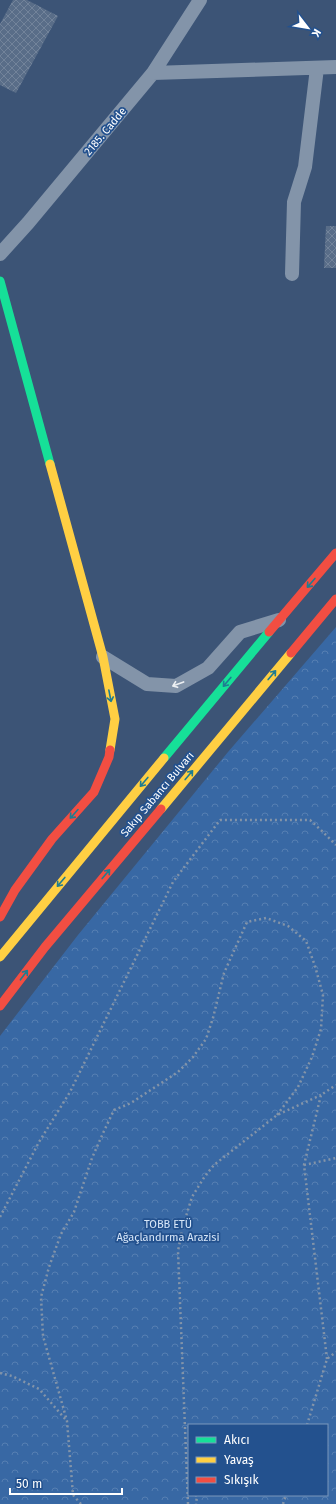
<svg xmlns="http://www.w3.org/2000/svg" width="336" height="1504" viewBox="0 0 336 1504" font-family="'Fira Sans',sans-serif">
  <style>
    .forest { fill: url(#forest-crowns); fill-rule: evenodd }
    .building { fill: url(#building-cross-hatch) }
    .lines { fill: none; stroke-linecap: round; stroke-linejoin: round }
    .path { stroke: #8394a9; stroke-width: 2.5; stroke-dasharray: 2 3; stroke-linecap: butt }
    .street { stroke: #8394a9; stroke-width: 14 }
    .fast { stroke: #16e098; stroke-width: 9 }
    .slow { stroke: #ffcf43; stroke-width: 9 }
    .jam { stroke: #f24e42; stroke-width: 9 }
    .oneway { stroke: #1f7c91 }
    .oneway2 { stroke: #eceff2 }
    .labels { text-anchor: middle; stroke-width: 3.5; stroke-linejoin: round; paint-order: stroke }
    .street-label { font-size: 11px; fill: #fff; stroke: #23518e }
    .park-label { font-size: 11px; fill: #d8e7f9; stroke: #23518e }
  </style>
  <defs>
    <pattern id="forest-crowns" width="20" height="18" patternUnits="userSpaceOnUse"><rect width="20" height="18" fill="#3868a4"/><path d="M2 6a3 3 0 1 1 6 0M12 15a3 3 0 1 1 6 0" fill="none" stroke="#567fb2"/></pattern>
    <pattern id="building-cross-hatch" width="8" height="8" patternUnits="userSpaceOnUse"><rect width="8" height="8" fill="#596d88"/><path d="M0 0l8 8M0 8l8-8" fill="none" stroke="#72839a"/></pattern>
  </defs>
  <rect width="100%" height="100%" fill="#3c5476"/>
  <path class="forest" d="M336,627V1504H0V1036L78,935L228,752ZM189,1425H327V1495H189Z"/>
  <path class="building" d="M13,0H27L58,16L16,93L0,85V24Z
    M326,226H336V268H324Z"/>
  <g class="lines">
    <path class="path" d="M304,1165L336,1158
      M0,1217L39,1142L70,1092L173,882L220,820H310L323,832L336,845
      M327,1359L304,1165L321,1095L336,1085
      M0,1373L12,1376L39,1389L67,1421
      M307,1425L327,1359L336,1352
      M195,1495L197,1496L196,1504
      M81,1504L73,1495L67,1421L43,1336L41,1297L49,1267L61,1234L74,1212L92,1158L104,1131L114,1110L131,1103L178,1072L193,1057L206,1039L213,1018L224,973L247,922L266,918L288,926L306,941L315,966L323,995L321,1029L312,1057L298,1087L277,1115
      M188,1504L178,1251L183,1226L192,1197L205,1176L214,1165L277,1115L321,1095
      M283,1504L286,1495"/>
    <path class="street" d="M153,73L336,67
      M0,254L28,223L153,73L200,0
      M292,274L294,202L305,167L317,68
      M103,657L147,684L176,686L208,668L240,632L279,620"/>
    <path class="fast" d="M0,281L50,464
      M164,758L269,632"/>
    <path class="slow" d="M50,464L103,657L115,719L110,750
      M161,809L291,653
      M0,957L164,758"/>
    <path class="jam" d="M269,632L336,553
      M291,653L336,599
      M0,917L15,890L52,839L94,792L109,757L110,750
      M0,1006L45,947L161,809"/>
  </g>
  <defs><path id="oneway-shaft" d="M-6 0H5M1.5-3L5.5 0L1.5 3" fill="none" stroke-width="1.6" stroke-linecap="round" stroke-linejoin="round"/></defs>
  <g class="oneway">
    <use href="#oneway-shaft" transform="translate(311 583) rotate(131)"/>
    <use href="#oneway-shaft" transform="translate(272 675) rotate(-50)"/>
    <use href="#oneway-shaft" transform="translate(227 682) rotate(130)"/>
    <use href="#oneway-shaft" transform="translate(110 696) rotate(79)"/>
    <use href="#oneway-shaft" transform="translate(189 775) rotate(-50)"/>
    <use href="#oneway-shaft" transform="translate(144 782) rotate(130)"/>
    <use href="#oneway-shaft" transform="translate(74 814) rotate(132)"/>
    <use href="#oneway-shaft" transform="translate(106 874) rotate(-50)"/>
    <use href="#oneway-shaft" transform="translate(61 882) rotate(130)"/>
    <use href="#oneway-shaft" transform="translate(24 975) rotate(-53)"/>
  </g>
  <use class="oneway2" href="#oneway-shaft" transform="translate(178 684) rotate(160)"/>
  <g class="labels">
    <g class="street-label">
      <text transform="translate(105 131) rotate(-50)" y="4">2185. Cadde</text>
      <text transform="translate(157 794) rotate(-50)" y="4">Sakıp Sabancı Bulvarı</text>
    </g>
    <g class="park-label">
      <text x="168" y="1228">TOBB ETÜ<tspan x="168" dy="13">Ağaçlandırma Arazisi</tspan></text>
    </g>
  </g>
  <rect x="188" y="1424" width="140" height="72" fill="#23518e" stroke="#7b97bb"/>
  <rect x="196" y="1437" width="20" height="6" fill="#16e098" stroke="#7b97bb"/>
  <text x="224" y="1444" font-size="12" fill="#ffffff">Akıcı</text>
  <rect x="196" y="1457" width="20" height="6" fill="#ffcf43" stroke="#7b97bb"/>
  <text x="224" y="1464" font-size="12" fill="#ffffff">Yavaş</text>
  <rect x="196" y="1477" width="20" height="6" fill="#f24e42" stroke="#7b97bb"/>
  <text x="224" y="1484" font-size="12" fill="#ffffff">Sıkışık</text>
  <g transform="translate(308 28) rotate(121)" stroke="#23518e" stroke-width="3" paint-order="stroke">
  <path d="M0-3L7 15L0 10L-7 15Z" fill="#ffffff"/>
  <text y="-6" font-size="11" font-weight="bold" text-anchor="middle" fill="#ffffff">K</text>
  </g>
  <path d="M10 1488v6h112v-6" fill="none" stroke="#ffffff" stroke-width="2"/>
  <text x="16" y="1488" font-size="12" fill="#ffffff" stroke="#23518e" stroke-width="3" paint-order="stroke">50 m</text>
</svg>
